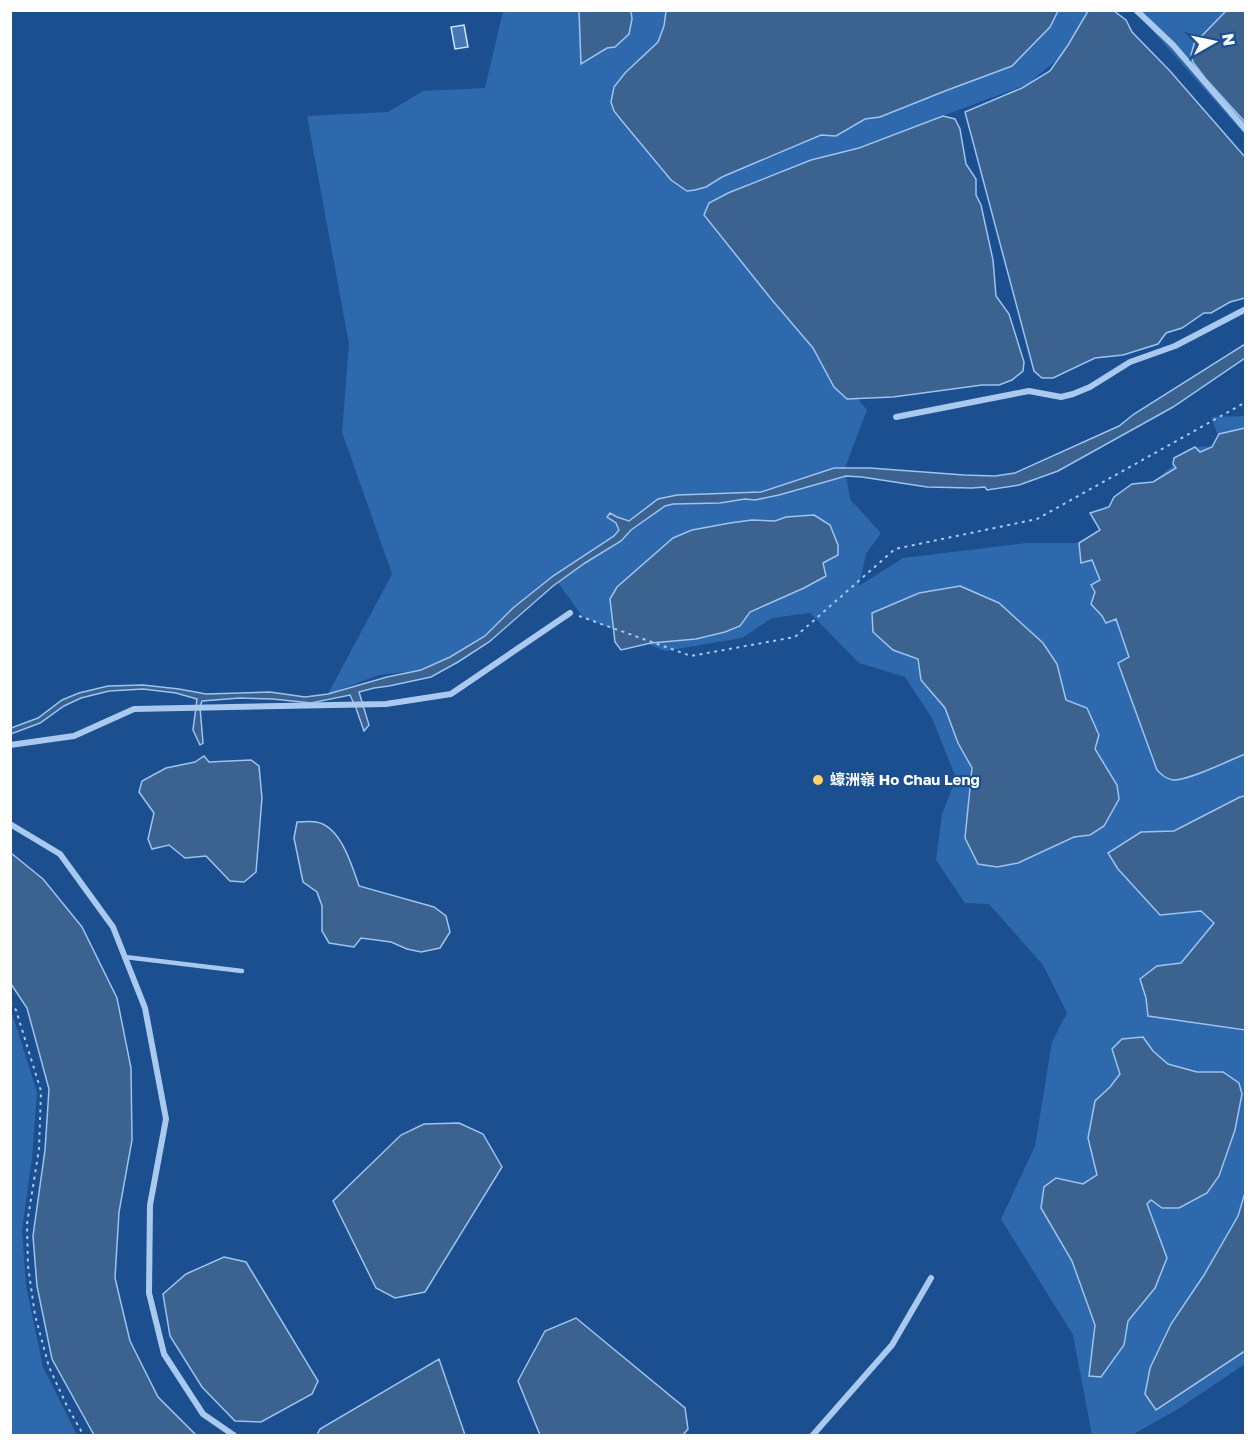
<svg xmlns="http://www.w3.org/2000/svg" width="1256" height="1446" viewBox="0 0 1256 1446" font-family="'Golos Text','Noto Sans TC',sans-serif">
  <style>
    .green { fill: #2e69ad }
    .water { fill: #3c6290; stroke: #9cc4f0; stroke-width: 1.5 }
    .building { fill: #4478b7; stroke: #cfe3fa; stroke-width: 1.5 }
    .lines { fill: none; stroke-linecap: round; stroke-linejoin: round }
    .path { stroke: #a9c9ee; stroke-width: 2; stroke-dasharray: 3 4.5; stroke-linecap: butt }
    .lane { stroke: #a9c9ee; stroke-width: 4.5 }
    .street { stroke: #a9c9ee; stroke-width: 6 }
    .poi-dot { fill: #ffd166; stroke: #1b4f8f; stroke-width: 2 }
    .labels { text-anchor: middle; stroke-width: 4.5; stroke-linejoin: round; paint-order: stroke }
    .poi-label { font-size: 15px; font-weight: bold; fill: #fff; stroke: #1b4f8f; text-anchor: start }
  </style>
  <rect width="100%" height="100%" fill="#1b4f8f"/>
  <path class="green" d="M503,11H1088L1058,59L1028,84L709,203L704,215L867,410L845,468L850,499L881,533L866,554L859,586L903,558L1026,543H1079L1100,530L1098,511L1153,482L1195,447L1222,446L1211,417L1245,416V1364L1178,1409L1132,1435H1092L1073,1335L1001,1219L1035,1146L1052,1042L1067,1013L1043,965L989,904L965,903L936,860L942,814L956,778L932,718L905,677L859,663L810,613L772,618L742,638L665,651L583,617L553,576L513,608L485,636L454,654L421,670L379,675L328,694L392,574L342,432L349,344L307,116L388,112L423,91L485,88Z
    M1135,11H1245V135Z
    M11,1010L37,1092L32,1158L22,1230L26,1286L43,1367L77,1435H11Z"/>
  <path class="water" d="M579,11H631L632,19L629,34L615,47L607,48L581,64Z
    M666,11V10L1058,11L1050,27L1012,66L945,91L880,117L865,119L836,136L821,135L722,177L706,187L695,190L687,191L671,180L622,121L614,111L611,102L614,87L625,73L658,42L664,26Z
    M1088,11H1114L1126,20L1132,32L1170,71L1245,157V298L1230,302L1211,313H1204L1182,328L1166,333L1158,344L1123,355L1095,358L1053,378H1042L1034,371L965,112L1022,88L1050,71L1068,45Z
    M1226,11H1245V122L1205,78L1193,62L1191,55L1194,44Z
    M943,116L955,119L960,129L966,164L976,179V195L981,205L993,260L996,296L1009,314L1024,362L1023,371L1012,380L999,385H982L893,397L847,399L834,387L813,348L772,300L704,215L709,203L728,193L811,160L859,148Z
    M1245,344V358L1173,407L1058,471L1019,485L987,490L985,487L972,488L927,487L862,477L846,476L779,495L755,500L745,499L720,503L673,504L665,506L631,530L621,541L585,563L553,586L489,642L458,662L431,677L389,686L374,688L359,692L369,725L364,731L356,708L350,695L311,703L273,699L240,698L202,701L200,707L203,743L200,745L193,730L197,699L176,693L143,689L109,691L81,698L64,706L40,723L11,734V728L38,718L62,700L79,693L108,686L143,685L179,689L206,694L270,692L305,697L328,694L387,677L421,670L450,657L485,636L513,608L553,576L614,536L619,530L616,523L607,517L610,513L617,517L629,521L658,499L677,495L761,492L834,468H870L964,475L995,476L1015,473L1119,426L1134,414Z
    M1245,428V754C1230,760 1188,781 1173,780C1166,779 1162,775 1157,770L1118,663L1129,657L1116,619L1106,623L1102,616L1091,604L1095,592L1091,585L1100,580L1092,560L1081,563L1079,543L1100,530L1090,513L1109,507L1114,497L1132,484L1153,482L1176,468L1173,464L1174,458L1195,447L1200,452L1212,447L1219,434Z
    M814,515L830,525L838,545V555L823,563L826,576L804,588L750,612L740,626L725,632L696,639L651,643L621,650L615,642L610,599L617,587L673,538L692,530L730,523L752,520L775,521L786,517Z
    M960,586L999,603L1043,643L1057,664L1066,700L1087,708L1099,735L1095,749L1117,785L1119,799L1104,826L1090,835L1074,837L1018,863L997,867L978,864L965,838L972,768L958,743L945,708L921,680L918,659L893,650L873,632L872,613L919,593Z
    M204,756L209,762L251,760L259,766L262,798L256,872L244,882L230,881L206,856L185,858L169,845L152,849L148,839L154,813L139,792L142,781L166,768L195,762Z
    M1245,796V1030L1148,1016L1146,998L1140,979L1157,966L1181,963L1214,923L1201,911L1160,915L1118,869L1108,853L1141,832L1174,831L1240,797Z
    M297,822C303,822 310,821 316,822C341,826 352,866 359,886L434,907L446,916L450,932L440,948L421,952L407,949L391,942L361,938L354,947L329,943L322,931V906L317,892L303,882L294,838Z
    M11,853L43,879L82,927L117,998L131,1068L132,1140L119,1212L115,1278L130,1341L158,1397L196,1435H94L52,1359L37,1286L33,1236L45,1150L49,1089L27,1008L11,984Z
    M1143,1037L1153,1051L1168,1064L1197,1072H1223L1239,1083L1242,1094L1235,1130L1219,1176L1207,1193L1179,1208H1162L1151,1200L1147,1204L1167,1258L1155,1288L1128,1321L1124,1345L1101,1377L1089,1376L1095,1325L1072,1261L1041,1208L1044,1187L1056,1178L1083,1184L1097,1175L1088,1138L1095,1101L1110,1087L1120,1074L1112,1049L1122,1039Z
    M459,1123L483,1134L502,1167L425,1292L395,1298L376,1288L333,1201L401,1135L424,1124Z
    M1245,1193V1351L1156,1410L1145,1394L1150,1368L1171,1324L1204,1275L1238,1216Z
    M224,1257L246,1262L318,1381L312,1394L261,1422L235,1421L202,1387L170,1336L163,1294L186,1274Z
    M576,1318L685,1408L688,1429L683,1435H540L518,1381L545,1331Z
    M439,1359L465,1435H317L320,1429Z"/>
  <path class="building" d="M464,25L468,47L455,49L451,27Z"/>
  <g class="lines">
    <path class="path" d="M579,616L691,656L795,637L895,549L1037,519L1246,402
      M10,1003L16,1010L41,1091L39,1149L27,1224L28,1266L35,1315L49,1367L67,1406L84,1436"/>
    <path class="lane" d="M125,957L242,971"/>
    <path class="street" d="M1136,10L1173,45L1246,130
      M896,417L1029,391L1061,397L1073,394L1090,387L1130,362L1175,346L1246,309
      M10,745L74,736L134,709L386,704L451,694L570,613
      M10,824L60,854L113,927L145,1008L166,1119L150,1205L149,1293L164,1354L203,1414L235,1436
      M812,1436L892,1345L931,1278"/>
  </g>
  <circle class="poi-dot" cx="818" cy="780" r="6"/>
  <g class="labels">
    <g class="poi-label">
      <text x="830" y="785">蠔洲嶺 Ho Chau Leng</text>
    </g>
  </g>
  <rect width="1256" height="1446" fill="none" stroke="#ffffff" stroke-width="24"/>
  <g transform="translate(1214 42) rotate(81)" stroke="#1b4f8f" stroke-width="4.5" paint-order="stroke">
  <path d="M0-4.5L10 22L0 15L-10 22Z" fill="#ffffff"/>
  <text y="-9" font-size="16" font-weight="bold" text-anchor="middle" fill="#ffffff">N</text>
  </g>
</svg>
